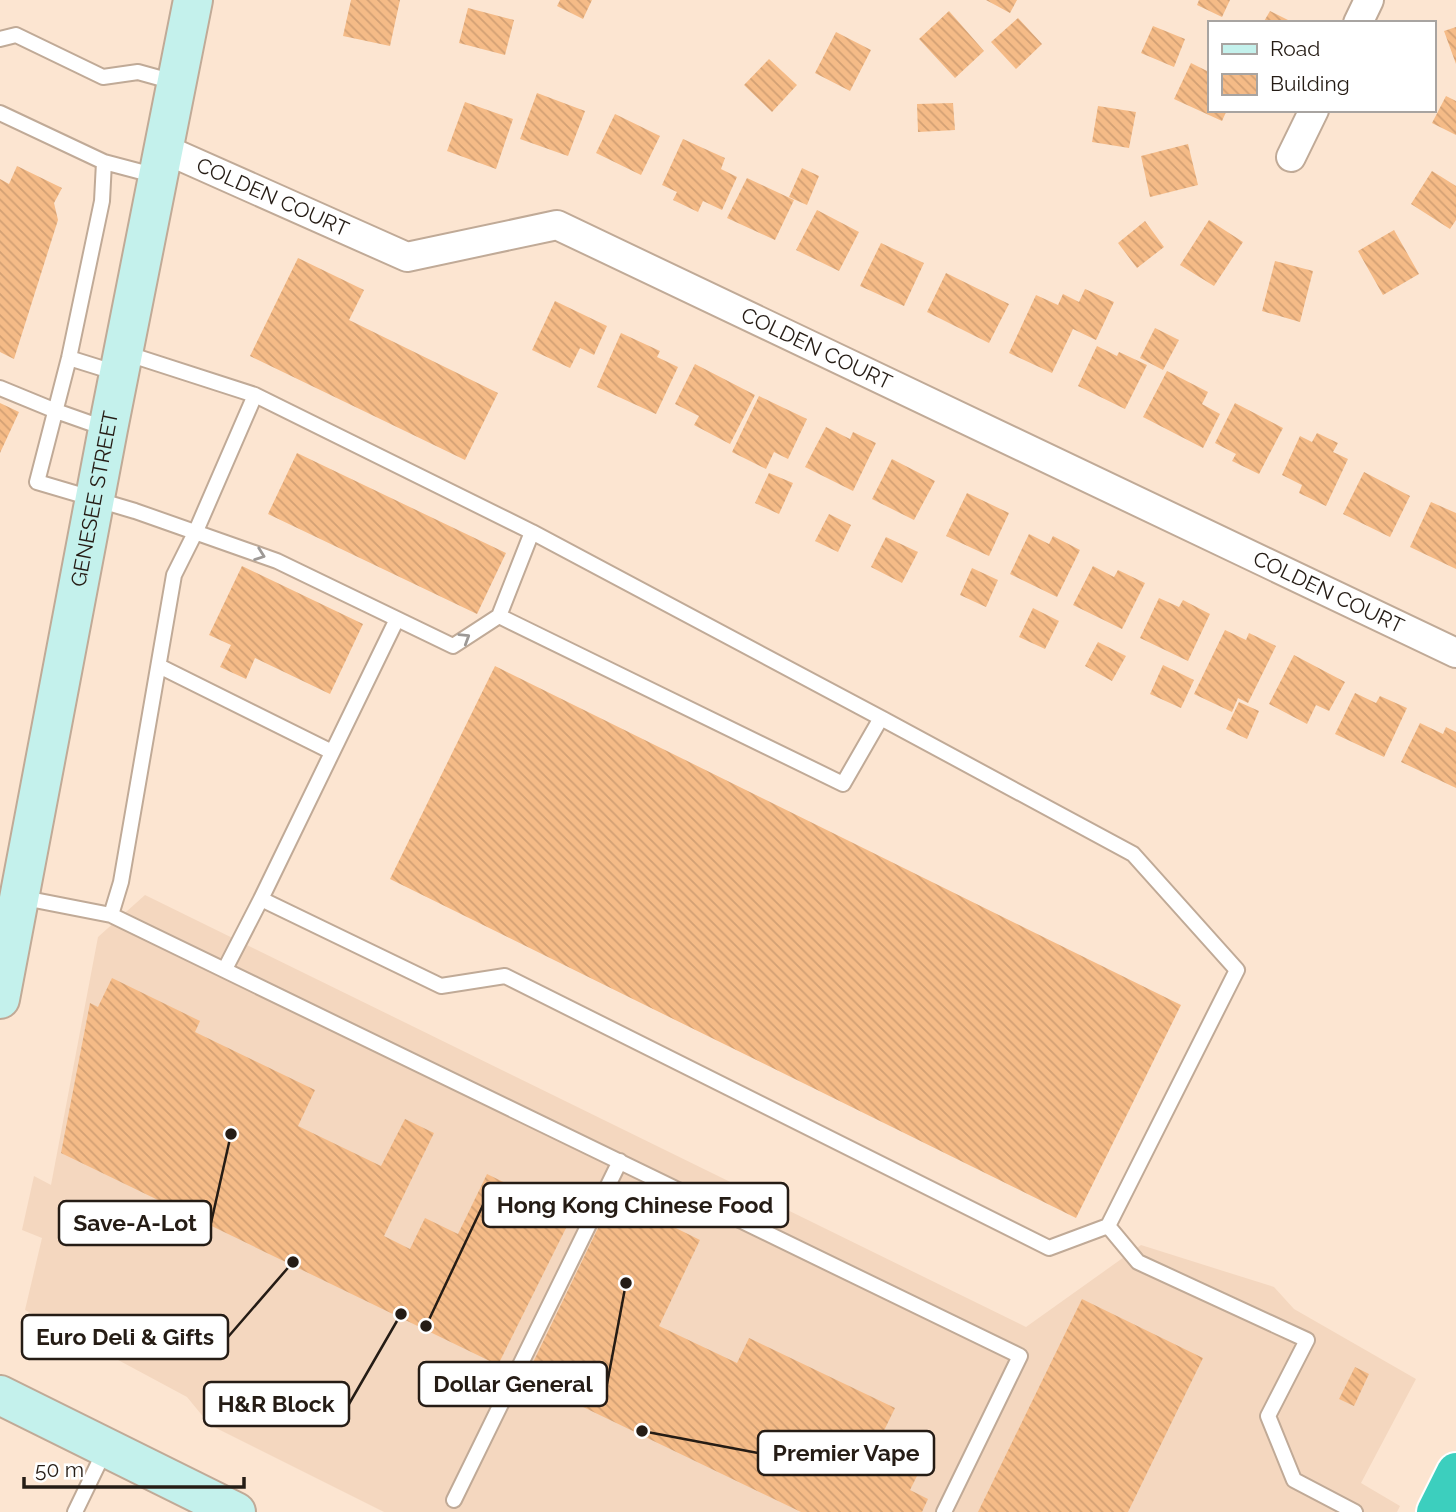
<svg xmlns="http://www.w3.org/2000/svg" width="1456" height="1512" viewBox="0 0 1456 1512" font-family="Raleway,sans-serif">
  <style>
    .built { fill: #f4d7bf }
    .building { fill: url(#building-back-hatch) }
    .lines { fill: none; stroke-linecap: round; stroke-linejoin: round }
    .lane-casing { stroke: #c0aa97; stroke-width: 18 }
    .street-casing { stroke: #c0aa97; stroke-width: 32 }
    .secondary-casing { stroke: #c0aa97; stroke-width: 42 }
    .highway-casing { stroke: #fff; stroke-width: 42 }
    .lane { stroke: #fff; stroke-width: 14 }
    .street { stroke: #fff; stroke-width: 28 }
    .secondary { stroke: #c4f1ec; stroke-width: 38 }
    .highway { stroke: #3ccfbe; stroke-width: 38 }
    .oneway { stroke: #9d9996 }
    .labels { text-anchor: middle; stroke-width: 5; stroke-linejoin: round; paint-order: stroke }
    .street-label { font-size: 21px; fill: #251c15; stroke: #fff }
    .leader { fill: none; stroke: #251c15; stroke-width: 2.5 }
    .callout-dot { fill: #251c15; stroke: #fff; stroke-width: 2.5 }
    .callout { fill: #fff; stroke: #251c15; stroke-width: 2.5 }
    .callout-label { font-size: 23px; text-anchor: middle; font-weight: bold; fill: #251c15 }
  </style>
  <defs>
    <pattern id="building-back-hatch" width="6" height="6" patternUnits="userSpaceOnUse" patternTransform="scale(1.75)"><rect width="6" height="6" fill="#f5bb87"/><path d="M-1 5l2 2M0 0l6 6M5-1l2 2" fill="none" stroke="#d2a074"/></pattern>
  </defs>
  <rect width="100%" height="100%" fill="#fce5d1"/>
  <path class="built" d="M145,895L1026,1327L1141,1245L1274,1287L1294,1309L1416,1379L1361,1483L1400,1506L1397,1512H384L210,1425L187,1397L25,1310L42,1238L22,1230L34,1176L51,1185L98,937Z"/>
  <path class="building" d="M351,0H400L390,46L343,36Z
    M560,0H592L583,19L557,6Z
    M986,0H1017L1010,13Z
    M1199,0H1230L1222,17L1197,5Z
    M468,8L514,20L505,55L459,43Z
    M949,11L984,51L955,78L919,39Z
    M1270,11L1294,23H1263Z
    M1018,18L1042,44L1016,69L991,42Z
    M1153,26L1185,39L1174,67L1141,53Z
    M1456,27V64L1444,31Z
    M836,32L871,50L850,91L815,73Z
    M769,59L797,85L772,112L744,85Z
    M1191,63L1209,72V110H1227L1222,121L1174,99Z
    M537,93L585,111L568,156L520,139Z
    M1446,96L1456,101V135L1432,123Z
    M465,102L513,119L496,169L447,151Z
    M953,103L955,130L918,132L917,104Z
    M1098,106L1136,112L1129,148L1092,142Z
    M615,114L660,136L641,175L596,153Z
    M683,139L725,158L721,169L737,177L722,210L703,201L698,212L673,200L677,192L662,185Z
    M1188,144L1198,185L1150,197L1141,156Z
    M17,166L62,188L54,203L58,220L14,359L0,352V179L9,184Z
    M802,168L819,176L807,205L789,197Z
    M1432,171L1456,186V220L1450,229L1411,204Z
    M747,178L794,200L775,240L727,218Z
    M817,210L859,232L839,271L796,250Z
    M1209,220L1243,242L1214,286L1180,265Z
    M1145,221L1164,247L1137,268L1118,243Z
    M1394,230L1419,274L1383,295L1358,251Z
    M881,243L924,263L904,306L860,286Z
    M298,258L364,290L349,320L498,393L465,460L250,356Z
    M1275,261L1313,271L1300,322L1262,311Z
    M946,273L1009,304L989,343L927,312Z
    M1085,289L1114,302L1096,340L1073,329L1052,373L1009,353L1036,295L1058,305L1063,294L1079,302Z
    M555,301L607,326L594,355L580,348L570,368L532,350Z
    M1155,328L1179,340L1163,370L1140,358Z
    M621,333L660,351L657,357L678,367L656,414L597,387Z
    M1097,346L1117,356L1119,352L1147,365L1125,409L1078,386Z
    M695,364L755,395L730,444L694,425L699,416L675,404Z
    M1167,371L1208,392L1202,404L1220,414L1203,448L1143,417Z
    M759,396L807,419L788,459L774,452L766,469L732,452Z
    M0,403L19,412L0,453Z
    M1235,403L1283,428L1259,474L1232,461L1236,454L1215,443Z
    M826,427L850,439L853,432L876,443L853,491L805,467Z
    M1317,433L1338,443L1333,452L1348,459L1326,506L1299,493L1302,485L1282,475L1300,436L1312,442Z
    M297,453L506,553L477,614L268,514Z
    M892,459L935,481L914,520L872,499Z
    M1364,472L1410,496L1390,537L1343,514Z
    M769,473L793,483L779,514L755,503Z
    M967,493L1009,513L989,556L946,536Z
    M1431,502L1456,513V569L1410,547Z
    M829,514L851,525L838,552L815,541Z
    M1029,534L1049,544L1053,536L1080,550L1057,597L1010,574Z
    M886,537L918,552L902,583L871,567Z
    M242,566L363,624L330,694L255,658L246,679L220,667L231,645L209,635Z
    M1093,566L1114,577L1118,570L1145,583L1122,629L1073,605Z
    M972,568L998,580L986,607L960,595Z
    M1159,598L1179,607L1183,600L1210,614L1188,661L1140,638Z
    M1033,608L1059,621L1045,649L1019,637Z
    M1225,630L1246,640L1249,633L1276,646L1248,703L1238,698L1232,712L1194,694Z
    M1098,642L1126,656L1112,681L1085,666Z
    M1294,655L1345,682L1329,711L1316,705L1307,724L1269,704Z
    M1163,665L1194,680L1181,708L1150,694Z
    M495,666L1181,1005L1076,1218L390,879Z
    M1355,693L1376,703L1380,696L1407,708L1384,757L1335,734Z
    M1239,702L1259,711L1247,739L1226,729Z
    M1420,723L1443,734L1446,727L1456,732V788L1401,762Z
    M112,978L200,1021L195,1032L315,1090L298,1126L381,1166L405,1119L434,1133L384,1236L410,1249L425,1218L458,1234L487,1174L572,1216L498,1365L61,1153L90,1003L98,1007Z
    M613,1197L700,1240L659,1326L737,1363L749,1338L895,1408L877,1445L922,1466L910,1490L928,1499L922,1512H801L525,1379Z
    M1082,1299L1203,1358L1128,1512H978Z
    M1355,1367L1369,1374L1354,1406L1339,1399Z"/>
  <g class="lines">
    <g class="lane-casing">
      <path id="lane" d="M0,39L16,35L103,77L138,72L174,82
        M0,113L104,162L157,176
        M104,162L102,201L69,358L37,482L135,511L277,561L453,646L499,616
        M69,358L117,373
        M0,388L56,411L107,429
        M255,395L532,532L499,616L843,784L881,718L532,532
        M397,619L261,899L441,986L505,976L1049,1248L1108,1226L1237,970L1133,854L881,718
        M159,666L332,752
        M19,897L111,915L121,882L174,575L196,531L255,395L125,353
        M111,915L1020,1356L944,1512
        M225,969L261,899
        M1108,1226L1138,1262L1307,1340L1268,1416L1294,1480L1355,1512
        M454,1500L620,1161
        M75,1512L105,1450"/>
    </g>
    <g class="street-casing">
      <g id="street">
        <path d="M1358,23L1369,0"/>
        <path id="s1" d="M162,148L407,257L557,225L1456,653"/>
        <path d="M1291,157L1314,110"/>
      </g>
    </g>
    <g class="secondary-casing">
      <g id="secondary">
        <path id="s2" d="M0,999L108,429L193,0"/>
        <path d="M0,1395L236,1512"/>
      </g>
    </g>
    <g class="highway-casing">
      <path id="highway" d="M1436,1512L1456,1472"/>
    </g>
    <use href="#lane" class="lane"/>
    <use href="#street" class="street"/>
    <use href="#secondary" class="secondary"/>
    <use href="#highway" class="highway"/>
  </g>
  <defs><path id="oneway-chevron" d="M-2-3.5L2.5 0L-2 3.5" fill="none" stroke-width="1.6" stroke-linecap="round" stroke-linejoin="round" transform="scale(1.75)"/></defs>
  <g class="oneway">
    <use href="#oneway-chevron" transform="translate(260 555) rotate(20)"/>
    <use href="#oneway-chevron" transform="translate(465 638) rotate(-32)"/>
  </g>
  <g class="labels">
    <g class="street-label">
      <text dy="7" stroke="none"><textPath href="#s1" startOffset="121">COLDEN COURT</textPath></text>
      <text dy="7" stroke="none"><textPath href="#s1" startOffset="709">COLDEN COURT</textPath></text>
      <text dy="7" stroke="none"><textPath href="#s2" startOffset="509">GENESEE STREET</textPath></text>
      <text dy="7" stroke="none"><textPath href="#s1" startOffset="1276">COLDEN COURT</textPath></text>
    </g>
  </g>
  <path class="leader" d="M426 1326L483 1205M231 1134L211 1223M293 1262L228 1337M626 1283L607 1384M401 1314L349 1404M642 1431L758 1453"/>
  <g class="callout-dot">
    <circle cx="426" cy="1326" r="7"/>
    <circle cx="231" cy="1134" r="7"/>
    <circle cx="293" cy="1262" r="7"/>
    <circle cx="626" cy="1283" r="7"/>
    <circle cx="401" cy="1314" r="7"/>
    <circle cx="642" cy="1431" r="7"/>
  </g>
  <g class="callout">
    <rect x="483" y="1183" width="305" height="44" rx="7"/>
    <rect x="59" y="1201" width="152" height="44" rx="7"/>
    <rect x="22" y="1315" width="206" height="44" rx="7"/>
    <rect x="419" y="1362" width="188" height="44" rx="7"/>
    <rect x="204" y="1382" width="145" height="44" rx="7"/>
    <rect x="758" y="1431" width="176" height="44" rx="7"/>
  </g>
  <g class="callout-label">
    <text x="635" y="1213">Hong Kong Chinese Food</text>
    <text x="135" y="1231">Save-A-Lot</text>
    <text x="125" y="1345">Euro Deli &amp; Gifts</text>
    <text x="513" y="1392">Dollar General</text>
    <text x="276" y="1412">H&amp;R Block</text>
    <text x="846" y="1461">Premier Vape</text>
  </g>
  <rect x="1208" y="21" width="228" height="91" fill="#ffffff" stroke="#a8a4a1" stroke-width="2"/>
  <rect x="1222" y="44" width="35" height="10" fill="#c4f1ec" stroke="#a8a4a1" stroke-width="2"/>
  <text x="1270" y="56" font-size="21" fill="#251c15">Road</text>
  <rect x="1222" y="74" width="35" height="21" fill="url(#building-back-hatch)" stroke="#a8a4a1" stroke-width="2"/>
  <text x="1270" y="91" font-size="21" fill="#251c15">Building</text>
  <path d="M24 1477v10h220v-10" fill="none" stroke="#251c15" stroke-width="3.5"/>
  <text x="35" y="1477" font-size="21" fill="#251c15" stroke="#ffffff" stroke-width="5" paint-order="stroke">50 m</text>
</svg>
